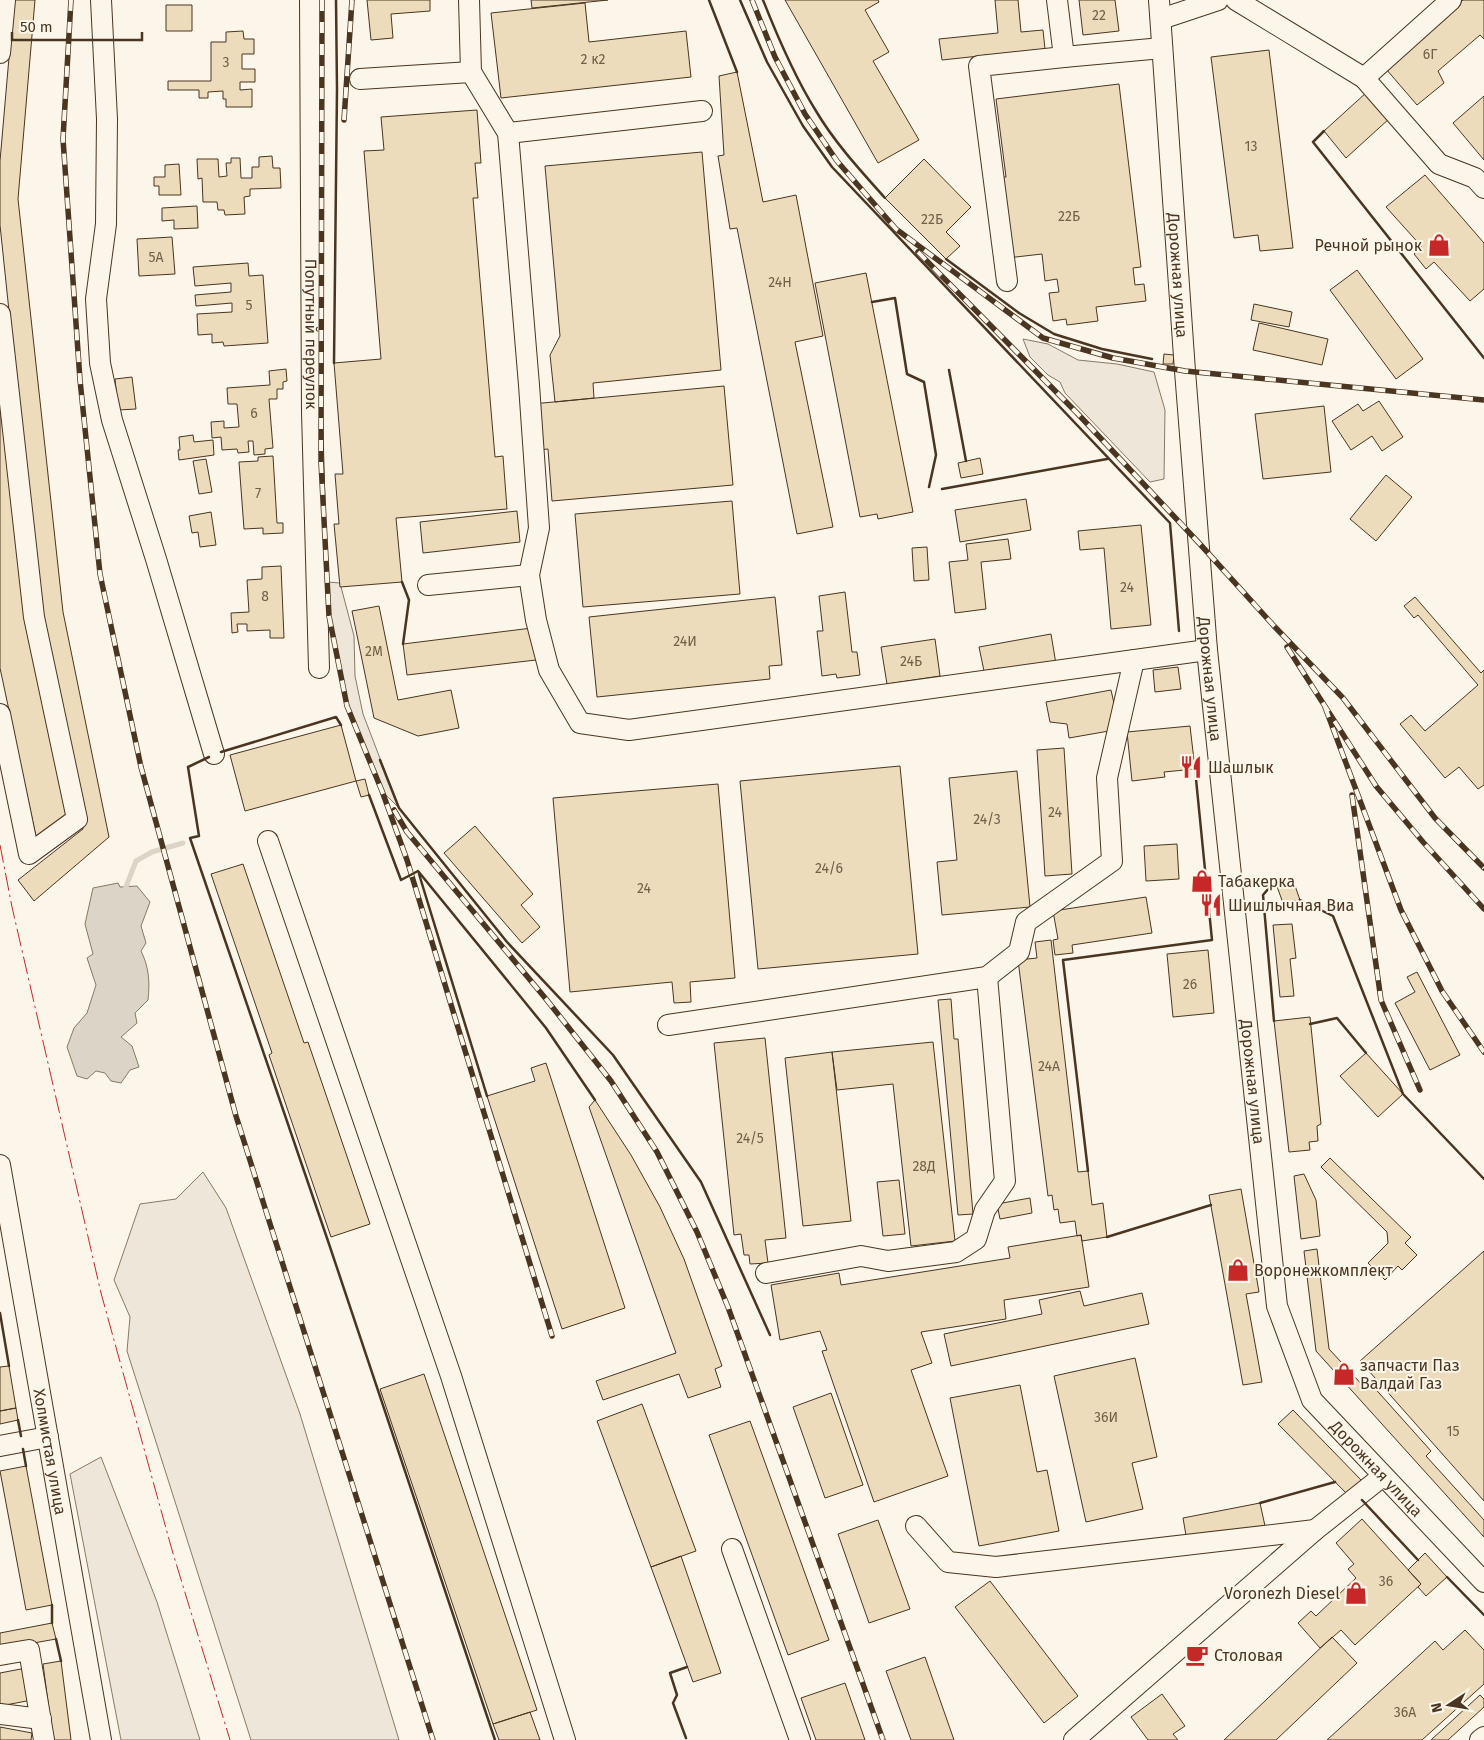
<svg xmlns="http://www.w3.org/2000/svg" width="1484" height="1740" viewBox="0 0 1484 1740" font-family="'Fira Sans',sans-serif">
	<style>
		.green { fill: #ede6d9; stroke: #887966 }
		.water { fill: #dcd4c6; stroke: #887966 }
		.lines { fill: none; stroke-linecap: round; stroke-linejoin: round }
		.stream { stroke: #dcd4c6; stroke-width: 5 }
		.building { fill: #ecdcbc; stroke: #4a3520 }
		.minor-casing { stroke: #4a3520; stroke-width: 22 }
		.minor { stroke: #fbf6e9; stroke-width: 20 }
		.rail-casing { stroke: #4a3520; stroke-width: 5.5 }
		.rail { stroke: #fbf6e9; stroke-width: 4; stroke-dasharray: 11; stroke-linecap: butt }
		.wall { stroke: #4a3520; stroke-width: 2.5 }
		.power { stroke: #c62828; stroke-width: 1; stroke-dasharray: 18 4 2.5 4; stroke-linecap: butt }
		.labels { text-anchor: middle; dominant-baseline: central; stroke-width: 4; stroke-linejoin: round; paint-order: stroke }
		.number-label { font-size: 14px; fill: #725f47 }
		.poi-label { font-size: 16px; fill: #4a3520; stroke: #fbf6e9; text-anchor: start }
		.street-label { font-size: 16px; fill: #4a3520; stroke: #fbf6e9 }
	</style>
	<rect width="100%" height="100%" fill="#fbf6e9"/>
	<path class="green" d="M1023,339L1048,344L1078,360L1117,364L1154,372L1165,410L1164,479L1150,482L1065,393L1060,382L1048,375L1030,357Z
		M327,582L340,583L354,636L355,676L363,714L399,808L382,791L347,706L329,616Z
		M203,1172L226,1208L300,1414L399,1740H251L127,1351L130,1317L114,1280L140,1204L176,1199Z
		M101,1457L157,1602L200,1740H121L70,1474Z"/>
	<path class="water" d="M118,883L120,887L137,886L150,902L141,926L146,943L141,951C149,967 150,982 148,1000L135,1013L137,1023L121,1037L132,1046L139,1067L130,1070L121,1083L111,1081L105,1073L96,1071L87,1079L77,1076L67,1047L74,1028L87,1013L96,985L87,958L93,954L85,924L93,888Z"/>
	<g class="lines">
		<path class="stream" d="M124,892L136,861L152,852L183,843"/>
	</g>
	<path class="building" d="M14,0H35L18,199L63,612L109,837L34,901L18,880L83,829L41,617L0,225V161Z
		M367,0H430V11L391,14L393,38L371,40Z
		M531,0H608L532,8Z
		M785,0H878L879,2L865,10L889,52L873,61L919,140L878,163Z
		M995,0H1018L1021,32L1043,30L1045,49L942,60L939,39L998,33Z
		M1079,0H1115L1119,31L1083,35Z
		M1463,0H1484V39L1480,35L1438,71L1444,83L1417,105L1386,69Z
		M585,3L589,42L686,31L691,77L501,98L491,13Z
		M166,5H192V31H166Z
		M243,31L244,39H254V54H242V69H255V82H240V90L252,89V107H226V99H223V91L208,92V98H199V90H168V81H211V42H226V32Z
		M1269,50L1293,248L1260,251L1258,235L1234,238L1211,57Z
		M737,72L763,202L796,195L823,336L795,342L833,527L797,534L737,228L730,229L718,156L724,155L719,76Z
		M1119,84L1141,267L1133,268L1135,285L1144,284L1146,301L1096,307L1098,321L1067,325L1066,319L1053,321L1049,293L1059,292L1057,279L1045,281L1042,254L1007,258L997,178L1006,177L996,99Z
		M1367,92L1390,118L1346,158L1324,131Z
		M1484,96V160L1453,123Z
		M477,110L481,163H475L478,198H473L495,457L503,456L507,509L396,518L402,582L340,587L334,524H339L335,474H343L334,363L381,359L364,151L384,150L381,117Z
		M702,152L721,370L593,383L594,398L555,402L550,355L560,336L545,166Z
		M272,156L273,168H280L281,188L250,189V196L244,197L245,214L225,215L224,210H218L217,202H203L202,178L198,179L197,159H218L219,177L227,176L226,163H231V158H240L241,178H252V167H259V157Z
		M924,159L971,207L946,232L960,246L946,259L885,198Z
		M179,164L181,195H159V186H154V177H165V165Z
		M1425,175L1484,243V289L1470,301L1434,262L1426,269L1414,254L1422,247L1386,207Z
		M197,206L198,228L174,229V220L162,221V208Z
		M172,237L175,274L139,276L137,239Z
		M248,263L249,276L263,275L268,343L224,346L223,342L212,343V334L198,335L197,314L232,312V303L196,306L195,295L231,292V283L195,286L193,267Z
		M1357,270L1423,359L1396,379L1330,290Z
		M866,273L913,512L878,519L877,514L860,517L815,283Z
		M1254,304L1292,312L1289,327L1251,320Z
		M1259,323L1328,339L1322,365L1253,350Z
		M1164,354L1174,355L1173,364H1163Z
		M286,369L287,381L283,382V389H277V399H269L273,448L265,449V454L254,455L253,441H248L249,452L238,453L237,449L222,450L221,437L212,438L211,422L224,421V428L239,427L237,404H228L227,388L270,385L269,371Z
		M132,377L136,409L118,410L115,379Z
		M724,386L733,485L552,501L548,449L537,450L532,404Z
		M0,401L69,818L36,837L0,668Z
		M1379,401L1403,437L1382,451L1372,436L1351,450L1332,421L1358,404L1363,411Z
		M1324,406L1331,472L1263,479L1255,414Z
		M193,435L194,442L213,440L214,455L179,460L178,450H180L179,437Z
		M273,456L277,523H283V533L263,534V528L244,529L239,462L258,461V457Z
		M980,458L983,474L961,478L958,463Z
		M206,459L212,492L199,494L193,461Z
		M1386,475L1412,497L1376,541L1350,519Z
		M1026,499L1031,530L960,542L955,510Z
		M732,501L740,594L583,607L575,514Z
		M517,511L520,542L423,553L420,522Z
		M211,512L216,545L200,547L198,532L192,533L189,516Z
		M1141,525L1151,625L1111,629L1104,548L1080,550L1078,531Z
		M1008,539L1011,559L981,562L986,609L955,613L949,562L968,560L966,544Z
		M927,547L929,580L914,581L912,548Z
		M281,566L284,638H270V630L247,631V624H237L238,632L232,633L231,613L249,612L247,580L262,579V567Z
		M845,592L852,652H857L860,675L837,678L836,674L822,676L817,631H823L819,596Z
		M775,597L782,665L769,666L770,679L597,697L589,617Z
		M1415,597L1481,673L1484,670V785L1478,789L1459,767L1445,778L1400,724L1411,715L1425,731L1478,685L1418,615L1414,618L1404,606Z
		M379,606L398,700L451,690L459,728L418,736L374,718L352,611Z
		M532,628L536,660L407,675L403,644Z
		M1051,634L1056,664L1000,674L999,668L984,671L979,647Z
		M935,639L940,676L887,684L881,647Z
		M1178,667L1181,689L1155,692L1153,670Z
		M1111,690L1117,717L1109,731L1069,738L1067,724L1050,722L1046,702Z
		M341,725L356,781L245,811L230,755Z
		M1190,726L1195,769L1164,772L1165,777L1132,781L1127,732Z
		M1064,748L1072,874L1045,876L1037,750Z
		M900,766L918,954L758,969L740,781Z
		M1017,771L1030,907L942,915L937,862L957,860L949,778Z
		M365,779L369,795L361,797L356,781Z
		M718,784L735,978L690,982L691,1002L674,1003L672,982L570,992L553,798Z
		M475,826L533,894L521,905L540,927L522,943L444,853Z
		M1177,844L1179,879L1146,881L1144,846Z
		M243,864L304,1043L308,1042L370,1224L331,1237L269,1055L272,1053L211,874Z
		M1293,880L1300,900L1283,903L1275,881Z
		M1146,897L1152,933L1072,945L1073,953L1055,955L1053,940L1058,939L1053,911Z
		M1292,924L1296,958L1290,959L1294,996L1280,997L1273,925Z
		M1051,940L1078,1172L1088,1171L1092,1205L1103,1203L1107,1237L1082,1241L1081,1235L1077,1236L1075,1221L1060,1223L1058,1209L1054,1210L1052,1195L1048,1196L1018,960L1037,958L1035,942Z
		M1208,950L1214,1013L1173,1017L1167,954Z
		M1417,972L1460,1055L1430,1070L1395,1003L1415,992L1407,977Z
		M951,999L954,1039H958L973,1214L958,1215L938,1000Z
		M1310,1017L1321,1124L1317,1126L1318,1141L1309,1142L1310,1150L1289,1152L1274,1021Z
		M765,1038L786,1238L765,1240L768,1263L750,1264L749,1255H744L741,1234L734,1235L714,1043Z
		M933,1042L955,1241L911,1246L893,1084L837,1090L832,1052Z
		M832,1052L851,1221L803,1226L785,1058Z
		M1366,1053L1403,1094L1378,1117L1340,1076Z
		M546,1063L625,1308L562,1329L487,1096L535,1081L531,1068Z
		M595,1100L631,1155L660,1207L684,1259L722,1366L715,1369L721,1387L688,1398L679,1374L603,1400L596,1381L676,1353L589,1107Z
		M1330,1158L1411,1237L1405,1243L1417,1255L1402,1270L1398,1266L1385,1280L1368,1263L1388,1243L1387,1232L1321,1167Z
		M1304,1174L1316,1200L1320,1236L1301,1239L1294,1176Z
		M899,1180L905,1234L883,1236L877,1182Z
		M1241,1189L1259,1292L1246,1294L1262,1382L1243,1385L1209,1195Z
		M1030,1198L1032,1213L1000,1219L997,1204Z
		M1081,1235L1089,1287L1004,1300L1006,1319L921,1332L932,1363L911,1370L948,1476L874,1502L822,1351L827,1350L820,1331L780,1340L771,1285L839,1273L841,1285L1010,1258L1008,1247Z
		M1317,1249L1329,1349L1366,1389L1371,1384L1431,1451L1426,1456L1484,1520V1537L1316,1351L1304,1251Z
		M1484,1251V1501L1360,1361Z
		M1080,1291L1084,1306L1142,1293L1149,1324L951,1366L944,1334L1042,1314L1039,1300Z
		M1135,1358L1157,1457L1132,1463L1143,1509L1086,1522L1054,1376Z
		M9,1366L16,1408L0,1411V1367Z
		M424,1374L537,1710L493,1724L380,1389Z
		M1020,1385L1037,1472L1047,1470L1059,1531L979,1546L950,1398Z
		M831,1393L863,1485L825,1498L793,1407Z
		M642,1404L696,1551L651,1567L597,1421Z
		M16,1408L18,1420L0,1424V1411Z
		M1293,1410L1363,1482L1349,1496L1278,1424Z
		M750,1421L829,1640L788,1655L709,1435Z
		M26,1466L52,1605L26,1610L0,1471Z
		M1260,1503L1265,1526L1187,1541L1183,1518Z
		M1362,1519L1421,1584L1355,1645L1341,1630L1320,1648L1298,1623L1311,1611L1316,1616L1356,1578L1348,1569L1354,1564L1336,1543Z
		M878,1520L910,1609L869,1623L838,1534Z
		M1425,1553L1447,1577L1426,1596L1418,1587L1421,1584L1408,1570Z
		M681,1556L721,1673L693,1682L651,1567Z
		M990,1581L1078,1696L1044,1723L955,1607Z
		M52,1623L56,1639L0,1649V1633Z
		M1465,1630L1484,1650V1684L1422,1740H1327L1435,1641L1443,1650Z
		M1332,1637L1357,1663L1276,1740H1224Z
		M925,1657L954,1740H911L886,1671Z
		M61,1661L71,1740H53L43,1664Z
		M26,1668L32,1700L0,1706V1673Z
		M845,1683L865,1740H816L801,1698Z
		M1162,1694L1185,1726L1173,1734L1178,1740H1148L1131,1717Z
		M1480,1695L1484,1699V1707L1448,1740H1431Z
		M530,1712L540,1740H499L493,1724Z
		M0,1727L32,1733L31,1740H0Z"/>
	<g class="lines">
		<defs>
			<g id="minor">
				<path d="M101,0L107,119L106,224L96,299L100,363L112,420L156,559L214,754"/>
				<path id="s1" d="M310,0L312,412L319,668"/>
				<path d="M469,0L471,72L508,133L529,385L539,528L529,575L536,620L549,670L580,723L629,730L1207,650"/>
				<path d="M1057,0L1064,57L1162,48"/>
				<path id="s2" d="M1159,0L1185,371L1207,650L1277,1306L1312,1400L1484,1582"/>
				<path d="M1236,0L1364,78L1439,164L1475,178L1484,188"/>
				<path d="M1161,19L1218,0"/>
				<path d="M0,53L5,0"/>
				<path d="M1364,78L1451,0"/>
				<path d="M360,79L471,72"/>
				<path d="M508,133L702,111"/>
				<path d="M1007,281L979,66L1064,57"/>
				<path d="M0,314L34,617L77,819L29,854L0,714"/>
				<path d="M428,585L529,575"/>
				<path d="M268,841L451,1376L565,1740"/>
				<path d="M668,1025L987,977L1019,952L1026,922L1112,861L1107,778L1134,660"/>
				<path id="s3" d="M0,1165L101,1740"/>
				<path d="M766,1273L861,1256L888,1261L956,1252L976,1239L985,1210L1005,1181L987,977"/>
				<path d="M0,1446L48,1437"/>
				<path d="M916,1526L948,1562L996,1567L1315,1530"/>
				<path d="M732,1549L800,1740"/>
				<path d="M0,1655L29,1650L44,1740"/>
				<path d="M0,1714L41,1719"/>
				<path d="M1074,1740L1315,1530L1383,1476"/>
				<path d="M1480,1740L1484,1737"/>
			</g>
		</defs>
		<use href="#minor" class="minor-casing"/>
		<use href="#minor" class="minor"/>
		<defs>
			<path id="rail" d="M71,0L63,139L80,380L100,574L141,767L236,1116L433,1740
				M322,0L321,462L329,616L347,706L382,791L407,860L552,1336
				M752,0L775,57L805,114L837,161L896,229L1043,338L1113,358L1185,371L1484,400
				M344,120L352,0
				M918,252L1077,413L1199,543L1274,626L1343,698L1435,818L1484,868
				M1287,647L1376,786L1423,842L1484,909
				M1325,707L1401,910L1442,991L1484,1052
				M1352,795L1381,1000L1420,1090
				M394,810L407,832L546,999L611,1081L657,1152L697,1232L728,1307L883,1740"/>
		</defs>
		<use href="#rail" class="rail-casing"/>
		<use href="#rail" class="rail"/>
		<path class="wall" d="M709,0L737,72
			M740,0L767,62L803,126L832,167L1170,523L1179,631
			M763,0C778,38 794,76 816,111C835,143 860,170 885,198
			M1324,131L1313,142L1484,358
			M946,259L1019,313L1054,334L1102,349L1152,359
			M872,302L895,298L907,374L924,382L936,455L929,487
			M334,363L337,89L336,0
			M949,370L966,461
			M942,489L1107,459
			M402,582L409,600L403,644
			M221,752L336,717L341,725
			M209,757L188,767L199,836L190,838L328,1241L495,1740
			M380,760L399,808L507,942L613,1055L701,1182L770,1335
			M369,795L401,880L418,871L546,1028L595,1100
			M419,874L487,1096
			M1300,900L1333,916L1403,1094L1484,1179
			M1274,1021L1263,895L1275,881
			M1310,1024L1337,1018L1366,1053
			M1088,1171L1063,960L1212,940L1195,769
			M1107,1237L1211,1205
			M0,1313L9,1366
			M18,1420L21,1436
			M23,1449L26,1466
			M1362,1500L1418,1560
			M1260,1503L1335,1482
			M1447,1577L1484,1615
			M52,1623V1605
			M56,1639L61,1661
			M686,1738L673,1703L677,1695L670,1673L687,1667"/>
		<path class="power" d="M0,845L12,907L101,1293L172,1550L230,1740"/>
	</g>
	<defs>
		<symbol id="shop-bare" viewBox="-9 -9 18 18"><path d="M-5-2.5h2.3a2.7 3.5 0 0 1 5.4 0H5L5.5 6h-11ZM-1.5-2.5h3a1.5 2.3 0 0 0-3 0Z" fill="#c62828" stroke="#fbf6e9" stroke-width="2.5" paint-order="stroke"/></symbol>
		<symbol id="restaurant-bare" viewBox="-9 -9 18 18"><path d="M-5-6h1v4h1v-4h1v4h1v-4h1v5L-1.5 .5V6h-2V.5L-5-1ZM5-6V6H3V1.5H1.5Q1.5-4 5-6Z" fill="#c62828" stroke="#fbf6e9" stroke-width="2.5" paint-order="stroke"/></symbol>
		<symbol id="cafe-bare" viewBox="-9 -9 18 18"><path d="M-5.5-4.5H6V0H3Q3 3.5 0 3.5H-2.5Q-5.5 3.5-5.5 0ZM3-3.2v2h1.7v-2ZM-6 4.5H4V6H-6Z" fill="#c62828" stroke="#fbf6e9" stroke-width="2.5" paint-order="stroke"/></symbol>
	</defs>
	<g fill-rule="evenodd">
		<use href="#shop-bare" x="1423" y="229" width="32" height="32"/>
		<use href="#restaurant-bare" x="1175" y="751" width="32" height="32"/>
		<use href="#shop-bare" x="1186" y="865" width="32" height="32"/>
		<use href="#restaurant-bare" x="1195" y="889" width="32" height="32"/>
		<use href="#shop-bare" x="1222" y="1254" width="32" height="32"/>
		<use href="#shop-bare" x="1328" y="1358" width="32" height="32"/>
		<use href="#shop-bare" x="1340" y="1577" width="32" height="32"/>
		<use href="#cafe-bare" x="1181" y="1639" width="32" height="32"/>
	</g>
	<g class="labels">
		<g class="number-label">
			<text x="1099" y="15">22</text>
			<text x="1430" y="54">6Г</text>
			<text x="593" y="59">2 к2</text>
			<text x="226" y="62">3</text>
			<text x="1251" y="146">13</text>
			<text x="1069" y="216">22Б</text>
			<text x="932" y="219">22Б</text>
			<text x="156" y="257">5А</text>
			<text x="780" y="282">24Н</text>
			<text x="249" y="305">5</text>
			<text x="254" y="413">6</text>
			<text x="258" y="493">7</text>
			<text x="1127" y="587">24</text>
			<text x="265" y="596">8</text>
			<text x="685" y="641">24И</text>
			<text x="374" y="651">2М</text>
			<text x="911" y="661">24Б</text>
			<text x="1055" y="812">24</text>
			<text x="987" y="819">24/3</text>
			<text x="829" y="868">24/6</text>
			<text x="644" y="888">24</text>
			<text x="1190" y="984">26</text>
			<text x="1049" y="1066">24А</text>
			<text x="750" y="1138">24/5</text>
			<text x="924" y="1166">28Д</text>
			<text x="1106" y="1417">36И</text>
			<text x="1453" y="1431">15</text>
			<text x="1386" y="1581">36</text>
			<text x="1405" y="1712">36А</text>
		</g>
		<g class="poi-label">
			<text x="1422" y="245" text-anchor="end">Речной рынок</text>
			<text x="1208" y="767">Шашлык</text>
			<text x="1218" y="881">Табакерка</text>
			<text x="1228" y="905">Шишлычная Виа</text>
			<text x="1254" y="1270">Воронежкомплект</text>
			<text x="1360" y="1365">запчасти Паз<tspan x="1360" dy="18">Валдай Газ</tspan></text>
			<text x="1340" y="1593" text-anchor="end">Voronezh Diesel</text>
			<text x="1214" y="1655">Столовая</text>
		</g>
		<g class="street-label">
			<text stroke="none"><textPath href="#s2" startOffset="276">Дорожная улица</textPath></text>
			<text stroke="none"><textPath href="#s1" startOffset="334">Попутный переулок</textPath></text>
			<text stroke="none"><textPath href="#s2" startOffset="681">Дорожная улица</textPath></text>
			<text stroke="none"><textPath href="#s2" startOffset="1086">Дорожная улица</textPath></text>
			<text stroke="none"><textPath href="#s3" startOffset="291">Холмистая улица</textPath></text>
			<text stroke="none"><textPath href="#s2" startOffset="1506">Дорожная улица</textPath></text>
		</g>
	</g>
	<g transform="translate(1449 1705) rotate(258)" stroke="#fbf6e9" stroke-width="4" paint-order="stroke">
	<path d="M0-4L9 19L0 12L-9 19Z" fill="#4a3520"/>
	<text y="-8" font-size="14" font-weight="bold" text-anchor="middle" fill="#4a3520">N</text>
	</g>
	<path d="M12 32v8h130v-8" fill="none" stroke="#4a3520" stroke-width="2.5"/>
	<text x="20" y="32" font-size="15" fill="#4a3520" stroke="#fbf6e9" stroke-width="4" paint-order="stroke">50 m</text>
</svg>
